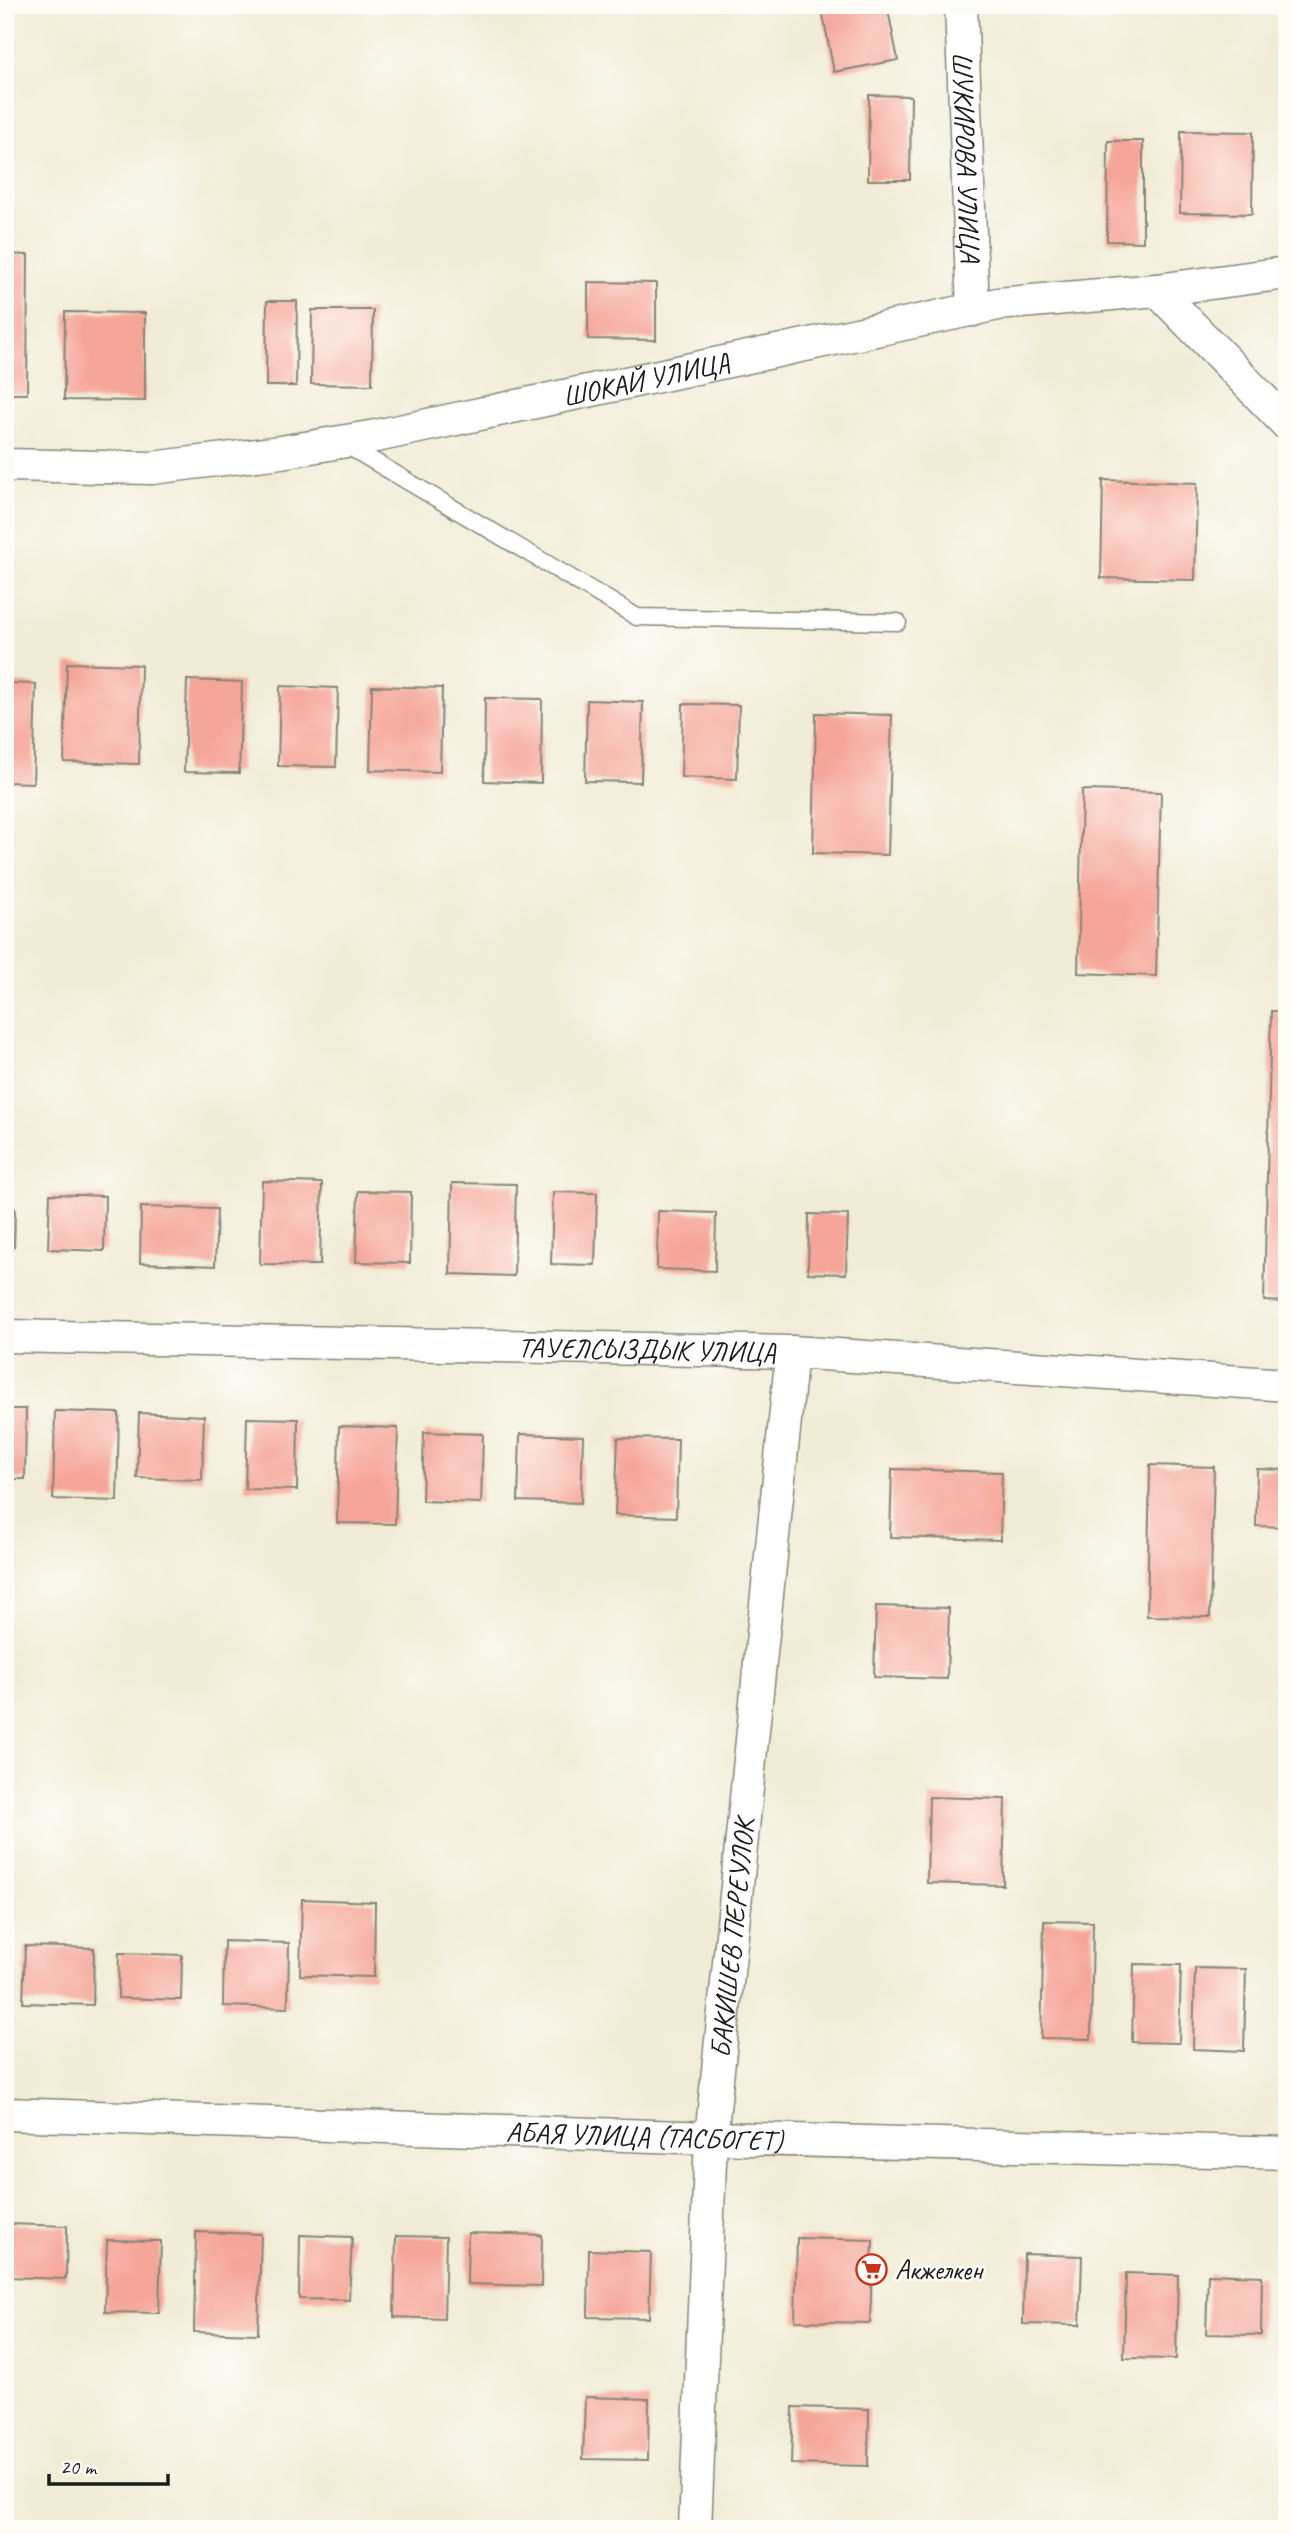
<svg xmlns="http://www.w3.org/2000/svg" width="1292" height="2534" viewBox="0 0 1292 2534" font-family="Caveat,sans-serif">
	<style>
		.building { fill: #f6a699 }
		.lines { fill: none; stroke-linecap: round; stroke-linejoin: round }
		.service-casing { stroke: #868478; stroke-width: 19 }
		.minor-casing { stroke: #868478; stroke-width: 35 }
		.service { stroke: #fff; stroke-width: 16 }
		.minor { stroke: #fff; stroke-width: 32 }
		.labels { text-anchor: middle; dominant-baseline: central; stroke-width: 5; stroke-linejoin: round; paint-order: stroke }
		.street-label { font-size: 28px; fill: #1c1c1c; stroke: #fdfcf7 }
		.poi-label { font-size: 28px; fill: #1c1c1c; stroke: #fdfcf7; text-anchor: start }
	</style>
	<rect width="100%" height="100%" fill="#fdfcf7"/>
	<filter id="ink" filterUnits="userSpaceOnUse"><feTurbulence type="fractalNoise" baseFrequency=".0143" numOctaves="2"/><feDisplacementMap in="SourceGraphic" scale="14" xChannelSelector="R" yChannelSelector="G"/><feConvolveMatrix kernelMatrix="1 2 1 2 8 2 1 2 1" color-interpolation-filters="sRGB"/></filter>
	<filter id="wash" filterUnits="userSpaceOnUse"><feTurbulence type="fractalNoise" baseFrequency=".00686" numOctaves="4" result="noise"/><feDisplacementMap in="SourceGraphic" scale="28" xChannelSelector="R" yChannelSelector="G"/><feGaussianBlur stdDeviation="1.57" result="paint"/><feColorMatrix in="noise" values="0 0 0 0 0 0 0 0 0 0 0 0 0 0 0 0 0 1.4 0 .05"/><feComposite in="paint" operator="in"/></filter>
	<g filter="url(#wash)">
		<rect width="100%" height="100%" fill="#f0ecd5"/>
		<g id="blocks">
			<path class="building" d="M821,5H887L898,60L834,72Z
				M869,95L911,96L910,180H868Z
				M1181,131L1253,132L1252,214L1180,213Z
				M1108,141H1143V242L1107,241Z
				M5,254L28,255L27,394H5Z
				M588,282L656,283V340L588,339Z
				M267,301H297L296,386H266Z
				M312,310H373L372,385L311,384Z
				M65,312L145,313V401L64,400Z
				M1103,480L1197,483L1195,580L1101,578Z
				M67,663L141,665L139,764L64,762Z
				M187,680L242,682L239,773L184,772Z
				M5,683L36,684L33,783L5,782Z
				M280,686L338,688L336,767L278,766Z
				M372,686L442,688L440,772L370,770Z
				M485,698L542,699L541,783L484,781Z
				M587,700L643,702L641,782L585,781Z
				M683,704L739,705L737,779L681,777Z
				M816,713L892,715L888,855L813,853Z
				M1082,790L1161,792L1156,976L1078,973Z
				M1271,1011H1287V1302L1264,1301Z
				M262,1181L322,1183L320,1265L260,1264Z
				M452,1183L516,1184L514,1276L450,1274Z
				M358,1191L411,1192L410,1263L356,1262Z
				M553,1192L597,1193L595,1265L551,1264Z
				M50,1194L105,1196L104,1251L48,1249Z
				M141,1207L217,1209L215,1266L140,1263Z
				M5,1208L15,1209L14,1247H5Z
				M658,1211L716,1213L715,1271L657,1269Z
				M809,1214L848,1215L846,1274L808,1273Z
				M5,1409H26L25,1479H5Z
				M55,1411L119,1413L117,1501L53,1499Z
				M139,1413L204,1416L202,1480L137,1478Z
				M247,1418L298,1419L297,1490L245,1489Z
				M339,1426L398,1428L395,1524L337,1523Z
				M424,1432L483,1434L481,1503L422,1501Z
				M520,1434L583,1436L581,1503L518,1501Z
				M618,1438L678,1439L676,1517L615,1515Z
				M1150,1465L1214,1467L1210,1617L1147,1616Z
				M892,1469L1002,1472L1000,1540L890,1537Z
				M1257,1469L1287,1470V1527L1256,1526Z
				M876,1606L949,1608L947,1679L874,1677Z
				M929,1797L1005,1799L1003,1885L927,1883Z
				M302,1899L375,1902L374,1977L300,1975Z
				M1044,1921L1093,1922L1091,2039L1041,2038Z
				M224,1941L289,1943L288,2008L223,2006Z
				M25,1946L94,1948L93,2005L23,2003Z
				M119,1953L182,1955L181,2000L118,1998Z
				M1134,1964L1181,1965L1179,2043L1132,2042Z
				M1195,1968L1246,1969L1244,2051L1193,2049Z
				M8,2224L67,2226L66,2279L7,2277Z
				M196,2232L261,2234L258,2334L194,2332Z
				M468,2233L542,2235L541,2286L467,2284Z
				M300,2235L352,2237L349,2300L299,2299Z
				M396,2236L446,2237L444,2319L394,2317Z
				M797,2238L873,2240L870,2323L795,2321Z
				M107,2240L161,2241L159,2313L105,2312Z
				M589,2250L651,2252L649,2318L588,2317Z
				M1024,2254L1082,2256L1080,2325L1023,2324Z
				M1126,2273L1178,2275L1176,2359L1124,2358Z
				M1208,2274L1262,2276L1261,2335L1206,2334Z
				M1284,2347L1287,2348V2406L1281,2405Z
				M585,2397L649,2399L648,2460L583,2459Z
				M793,2407L869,2409L868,2466L791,2464Z"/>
		</g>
	</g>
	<g filter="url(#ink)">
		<use href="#blocks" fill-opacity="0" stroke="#868478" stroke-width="2"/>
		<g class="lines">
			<defs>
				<path id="service" d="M343,443L637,617L898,622"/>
				<g id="minor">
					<path id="s1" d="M961,5L973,310"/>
					<path d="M1157,290L1287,424"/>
					<path id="s2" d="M5,465L152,468L281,452L376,436L998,304L1157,290L1287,273"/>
					<path id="s3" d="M5,1336L792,1352L1287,1385"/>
					<path id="s4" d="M5,2114L711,2138L1287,2153"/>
					<path id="s5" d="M695,2529L711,2138L792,1352"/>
				</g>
			</defs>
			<use href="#service" class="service-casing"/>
			<use href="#minor" class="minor-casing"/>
			<use href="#service" class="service"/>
			<use href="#minor" class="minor"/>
		</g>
	</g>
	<defs>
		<symbol id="supermarket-ring" viewBox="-11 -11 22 22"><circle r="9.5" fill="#fdfcf7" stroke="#c8321e" stroke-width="1.5"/><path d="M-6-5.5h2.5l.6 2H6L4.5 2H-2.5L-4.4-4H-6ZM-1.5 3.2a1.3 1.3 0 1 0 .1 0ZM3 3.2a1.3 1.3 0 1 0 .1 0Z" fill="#c8321e"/></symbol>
	</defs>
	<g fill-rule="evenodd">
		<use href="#supermarket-ring" x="854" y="2252" width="35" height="35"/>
	</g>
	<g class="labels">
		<g class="street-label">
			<text stroke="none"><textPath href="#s1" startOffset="152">ШУКИРОВА УЛИЦА</textPath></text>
			<text stroke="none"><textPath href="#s2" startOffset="649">ШОКАЙ УЛИЦА</textPath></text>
			<text stroke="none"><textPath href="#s3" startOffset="642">ТАУЕЛСЫЗДЫК УЛИЦА</textPath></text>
			<text stroke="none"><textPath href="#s5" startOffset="592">БАКИШЕВ ПЕРЕУЛОК</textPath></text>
			<text stroke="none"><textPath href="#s4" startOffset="640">АБАЯ УЛИЦА (ТАСБОГЕТ)</textPath></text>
		</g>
		<g class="poi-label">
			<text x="895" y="2269">Акжелкен</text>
		</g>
	</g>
	<rect width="1292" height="2534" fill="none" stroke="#fdfcf7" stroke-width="28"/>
	<path d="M49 2474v10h119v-10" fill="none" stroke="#1c1c1c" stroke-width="3.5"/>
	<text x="60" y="2474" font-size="21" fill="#1c1c1c" stroke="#fdfcf7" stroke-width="5" paint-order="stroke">20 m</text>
</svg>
